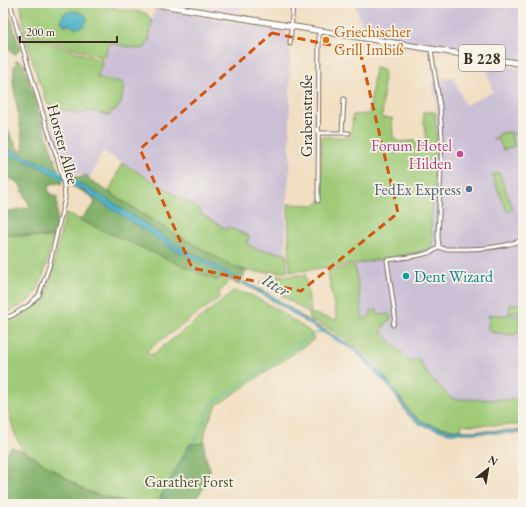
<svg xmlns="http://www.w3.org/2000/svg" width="526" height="507" viewBox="0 0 526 507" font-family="'EB Garamond',serif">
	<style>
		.built { fill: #ebd1eb }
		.industrial { fill: #cbbfd5 }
		.green { fill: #9fcb78; stroke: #6d7a4b }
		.forest { fill: #7faf68; stroke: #5d6c43 }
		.water { fill: #48b1c7; stroke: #426e72 }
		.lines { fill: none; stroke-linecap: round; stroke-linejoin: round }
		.stream { stroke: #48b1c7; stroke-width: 1 }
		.river { stroke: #48b1c7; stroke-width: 6 }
		.street-casing { stroke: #7b6957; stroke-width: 5 }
		.primary-casing { stroke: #7b6957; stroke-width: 7 }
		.street { stroke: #fff; stroke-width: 3 }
		.primary { stroke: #fff; stroke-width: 5 }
		.marked { fill: none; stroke: #d7540e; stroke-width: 3; stroke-dasharray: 8 5; stroke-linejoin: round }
		.food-dot { fill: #e8710a; stroke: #f7f3e8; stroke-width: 1.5 }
		.hotel-dot { fill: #d1479c; stroke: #f7f3e8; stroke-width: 1.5 }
		.service-dot { fill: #5c6f8a; stroke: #f7f3e8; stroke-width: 1.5 }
		.culture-dot { fill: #0f9aa8; stroke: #f7f3e8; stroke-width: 1.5 }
		.labels { text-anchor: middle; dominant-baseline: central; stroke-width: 3.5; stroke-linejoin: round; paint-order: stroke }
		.shield { fill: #f7f3e8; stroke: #73665b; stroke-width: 1 }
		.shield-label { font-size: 15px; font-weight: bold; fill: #3b2a1e }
		.food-label { font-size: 16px; fill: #c56008; stroke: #f7f3e8; text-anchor: start }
		.street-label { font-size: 16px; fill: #3b2a1e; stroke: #f7f3e8 }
		.hotel-label { font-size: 16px; fill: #b23c85; stroke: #f7f3e8; text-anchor: end }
		.service-label { font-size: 16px; fill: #4e5e75; stroke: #f7f3e8; text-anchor: end }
		.culture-label { font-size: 16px; fill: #0d838f; stroke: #f7f3e8; text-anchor: start }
		.park-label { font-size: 16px; fill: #545234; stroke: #f7f3e8 }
		.water-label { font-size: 17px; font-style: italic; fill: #405959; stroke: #f7f3e8 }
	</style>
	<rect width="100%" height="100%" fill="#f7f3e8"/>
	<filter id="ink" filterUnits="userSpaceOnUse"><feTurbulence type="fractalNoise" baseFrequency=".025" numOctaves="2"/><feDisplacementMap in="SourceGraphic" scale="8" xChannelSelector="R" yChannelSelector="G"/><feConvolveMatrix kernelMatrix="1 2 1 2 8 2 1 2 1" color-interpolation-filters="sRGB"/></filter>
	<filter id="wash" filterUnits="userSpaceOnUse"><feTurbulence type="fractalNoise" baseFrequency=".012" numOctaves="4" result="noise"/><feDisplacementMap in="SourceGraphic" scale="16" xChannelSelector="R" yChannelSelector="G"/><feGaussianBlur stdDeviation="0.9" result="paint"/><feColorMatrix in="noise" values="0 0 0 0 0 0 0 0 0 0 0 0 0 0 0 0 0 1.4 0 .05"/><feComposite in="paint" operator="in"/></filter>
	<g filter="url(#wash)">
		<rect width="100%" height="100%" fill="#f1dfc2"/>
		<path class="built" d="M209,3H243L241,13L208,8Z"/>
		<path class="industrial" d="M354,3H523V60L367,36Z
			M155,9L284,31L290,43V169L286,203V254L256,249L247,244L249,236L229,227L227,229L200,213L201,210L103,151L89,179L66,166L50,122L49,107L80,114L89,111L109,115L97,77L109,43L134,48L149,39L152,21Z
			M488,63L523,69V400L452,399L428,375L418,359L410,362L381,332L363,320L355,264L425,251L433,247L431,224L437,153V104L431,82L453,77L465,105L493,92L487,71Z"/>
		<path class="green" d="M21,3H86L146,13L152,21L149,40L144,49L134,48L109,43L104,58L24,32Z
			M25,34L103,61L97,77L124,83L121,104L114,111H111L109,115L89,111L81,114L49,107L35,70Z
			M375,68L384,70L382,118H392L393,137L398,142L426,140L423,112H435L437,153L431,224L433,247L425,251L355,264L290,272L288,204L315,205L321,201V137H351L353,115L369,114Z
			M506,132L514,133V134L511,136L515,146L503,150L499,140L492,139L497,137L499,134Z
			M122,163L201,210L200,213L226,229L228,227L249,236L247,244L256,249L287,254V272H253L234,267L158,224L109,192Z
			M499,173L513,209L507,212L492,175Z
			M65,213L217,280L221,278L228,282L219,293V298L146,351L152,355L221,302L233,291L251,295L278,310L309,331L313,337V340L217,405L208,422L205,432L204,442L198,444H190L157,504H131L86,491L24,451L16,437L3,393V322L14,317L46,298Z
			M3,235L52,238C48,256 44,283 32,297C25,305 13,310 3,315Z
			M355,266L363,320L366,317L371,316L370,311L377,310V315L389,314L392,317L386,324L383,325L384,328L381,331L410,362L418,358L428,375L452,399L523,400V425H470L462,424L461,430C449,428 434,427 422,421C406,412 388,377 374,362C359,345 328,328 308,318L310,314L269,287V275L292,276L305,274L311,313C320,315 328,319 337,320L328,274L329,270Z
			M510,304H521L520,315L512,312V315L520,319L519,332L514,335L490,332L488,328L489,315H509Z"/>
		<path class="forest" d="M3,3L7,4L19,46L20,50L14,55L9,48L10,41L5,26Z
			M16,60L23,63L62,182L61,184L57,182V184L53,183L48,187L49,193L57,197V222L53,237L3,234V212L30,207L19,183L3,175V122L18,149L24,151L13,83L14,66L16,64Z
			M67,172L79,178L86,175L93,182L158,224L234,267L244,270L245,273L239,285L221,276L217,281L79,220L93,206L95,202L91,196L70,185Z
			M204,442L205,455L210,469L206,485L192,504H157L190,444H198Z
			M11,447L24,451L86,491L131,504H3V457Z"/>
		<path class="water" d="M75,11L84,14L87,18C87,25 82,28 75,28L70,25H66L62,23C59,14 67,11 75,11Z
			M3,148L53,167L55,175L35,165L3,153Z
			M70,178L114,203L175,244L241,279L240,282L172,248L70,182Z
			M244,281L274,297L306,319L357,349L375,366L393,388L410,413L422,422L445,429L472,431L523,430V433H449L421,425L408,415L391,389L355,351L309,324L264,295L243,284Z"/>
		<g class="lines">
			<path class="stream" d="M160,504L190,450L212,404L311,335L314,333L324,332"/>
			<path class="river" d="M48,168L76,184"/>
		</g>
	</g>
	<g filter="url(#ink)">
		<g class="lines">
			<defs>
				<path id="street" d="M290,44L293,3
					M431,50L440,107L442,138L438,237L439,247
					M318,133H349
					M342,133L344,99
					M318,201L319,31
					M439,247L444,249C474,249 494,250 523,240
					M3,319L13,315L29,305L39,295L49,267L65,198C64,172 53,146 45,121C33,82 21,43 10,3
					M393,325L395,316L387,260C399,258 432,256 439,247"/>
				<path id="primary" d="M149,3L523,64"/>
			</defs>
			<use href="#street" class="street-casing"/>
			<use href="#primary" class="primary-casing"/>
			<use href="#street" class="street"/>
			<use href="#primary" class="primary"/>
		</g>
	</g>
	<path class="marked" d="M272,33L360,51L398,213L301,291L192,268L140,149Z"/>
	<circle class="food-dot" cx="326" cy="40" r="4"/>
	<circle class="hotel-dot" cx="460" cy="154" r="4"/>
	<circle class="service-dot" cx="469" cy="189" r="4"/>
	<circle class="culture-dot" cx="406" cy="276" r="4"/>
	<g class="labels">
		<rect class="shield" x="459" y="45" width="46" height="26" rx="3"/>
		<g class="shield-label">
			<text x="482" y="58">B 228</text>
		</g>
		<g class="food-label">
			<text x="334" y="31">Griechischer<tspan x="334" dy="18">Grill Imbiß</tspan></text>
		</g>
		<g class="street-label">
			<text transform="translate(306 116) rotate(-90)">Grabenstraße</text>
			<text transform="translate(63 144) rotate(75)">Horster Allee</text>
		</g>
		<g class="hotel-label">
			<text x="452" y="145">Forum Hotel<tspan x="452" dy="18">Hilden</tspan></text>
		</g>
		<g class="service-label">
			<text x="461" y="189">FedEx Express</text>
		</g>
		<g class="culture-label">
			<text x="414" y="276">Dent Wizard</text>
		</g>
		<g class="park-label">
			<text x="189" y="481">Garather Forst</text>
		</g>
		<g class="water-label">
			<text transform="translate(276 285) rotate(31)">Itter</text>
		</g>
	</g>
	<rect width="526" height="507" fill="none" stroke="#f7f3e8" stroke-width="16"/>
	<g transform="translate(488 469) rotate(31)" stroke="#f7f3e8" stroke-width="3" paint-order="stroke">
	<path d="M0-3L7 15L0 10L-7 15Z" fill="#3b2a1e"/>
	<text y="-6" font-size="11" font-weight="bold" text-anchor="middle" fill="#3b2a1e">N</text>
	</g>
	<path d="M20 36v6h97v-6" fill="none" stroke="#3b2a1e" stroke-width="2"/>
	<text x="26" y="36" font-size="12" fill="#3b2a1e" stroke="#f7f3e8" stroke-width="3" paint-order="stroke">200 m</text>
</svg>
